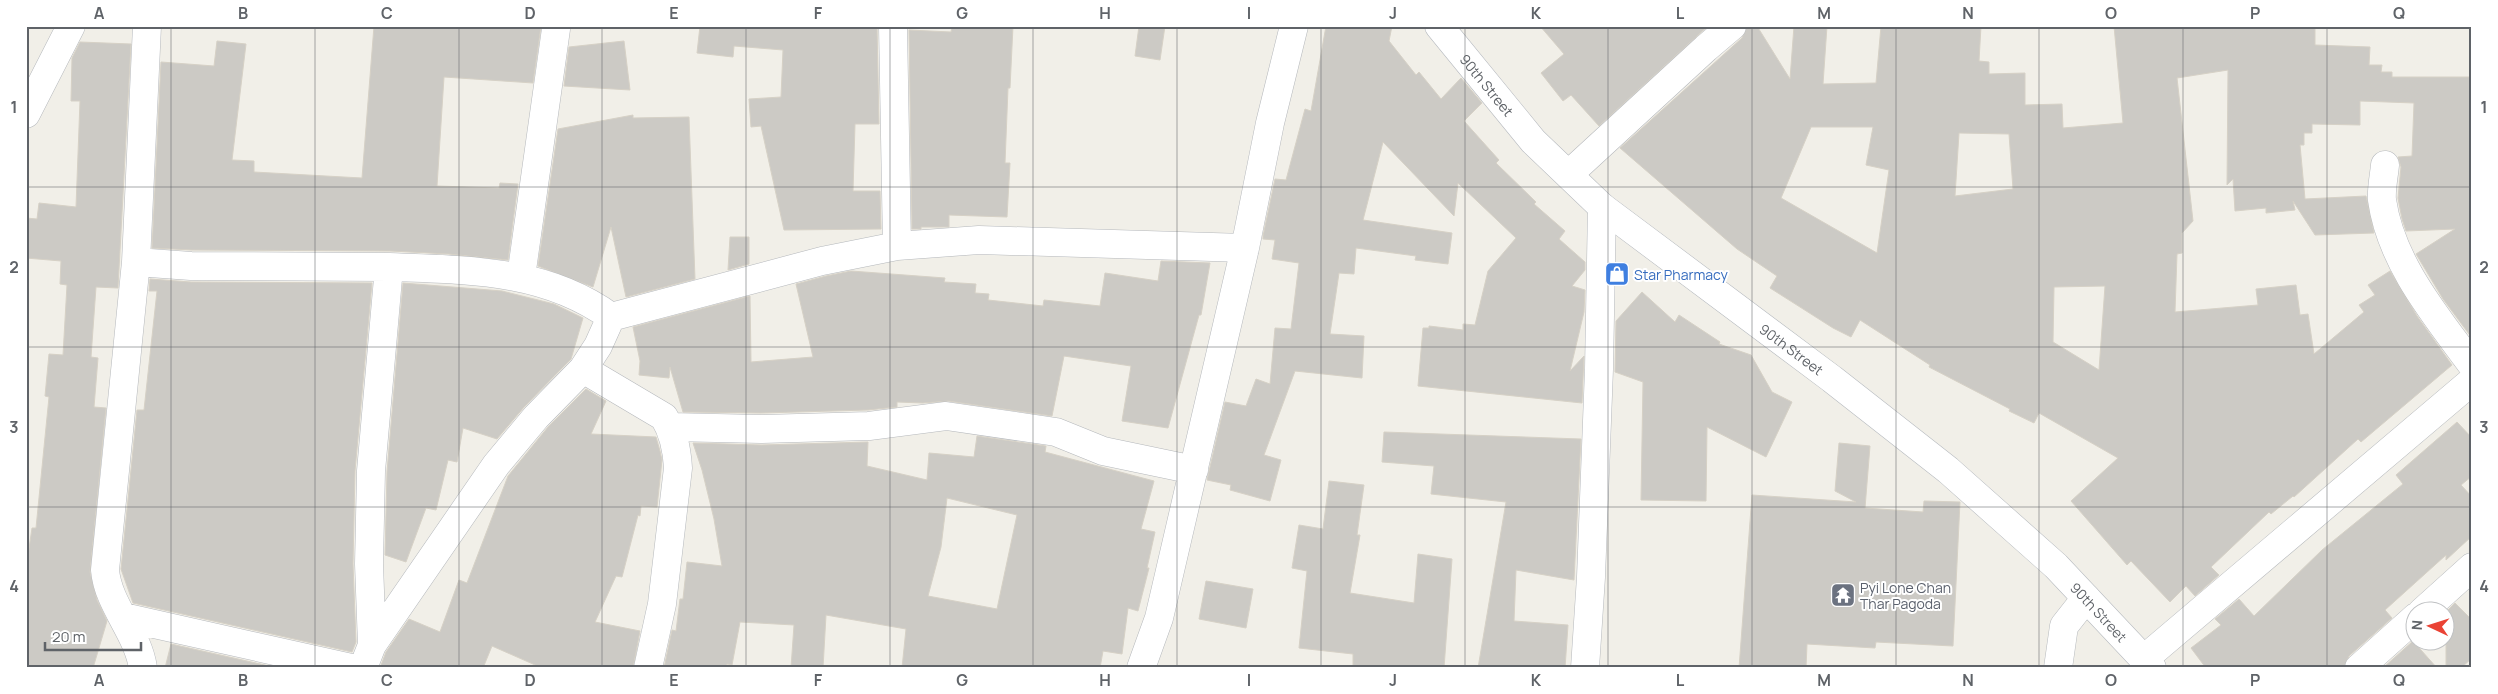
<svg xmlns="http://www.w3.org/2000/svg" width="2498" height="694" viewBox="0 0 2498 694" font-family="Manrope,sans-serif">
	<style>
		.building { fill: #cccac5; stroke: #d6d1c6; fill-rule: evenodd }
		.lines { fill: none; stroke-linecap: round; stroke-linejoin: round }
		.street-casing { stroke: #b5b8bc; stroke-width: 29 }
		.secondary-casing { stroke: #b6babf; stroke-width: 29 }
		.street { stroke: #fff; stroke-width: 28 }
		.secondary { stroke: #fff; stroke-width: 28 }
		.grid { fill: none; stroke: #5f6368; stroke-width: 1; stroke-opacity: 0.55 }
		.labels { text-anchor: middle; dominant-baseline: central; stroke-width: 4; stroke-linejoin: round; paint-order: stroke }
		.street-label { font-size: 14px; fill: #5f6368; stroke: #fff }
		.shop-label { font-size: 14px; fill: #366cbe; stroke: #fff; text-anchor: start }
		.worship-label { font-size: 14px; fill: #5b616d; stroke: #fff; text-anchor: start }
		.neatline { fill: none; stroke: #5f6368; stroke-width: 2 }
		.grid-label { font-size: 16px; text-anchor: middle; font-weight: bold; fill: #5f6368 }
	</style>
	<rect width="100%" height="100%" fill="#f1efe8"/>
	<path class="building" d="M374,26H541L533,83L444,77L437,186L499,188L500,183L518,184L508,260L448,254L390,251L192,250L152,248L161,62L214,66L217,41L246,44L232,160L254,161V172L362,178Z
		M700,26H877L879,124H855L853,191H880L881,229L784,230L761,126L751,127L749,99L781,97L783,50L734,46L733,57L697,53Z
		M952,26H1013L1010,88H1008L1005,163H1010L1007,217L949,215V227H921V229H912L909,30L951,32Z
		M1139,26H1165L1160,60L1135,56Z
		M1326,26H1392L1389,41L1416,75L1419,72L1441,99L1461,78L1482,103L1464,121L1499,160L1496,163L1536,202L1534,204L1565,231L1559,239L1585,262V270L1572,286L1585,290L1584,312L1570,371L1584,356L1582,403L1418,386L1423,328H1429V326L1463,330V324L1475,325L1488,271L1516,238L1458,183L1454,216L1383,142L1363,220L1452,233L1448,264L1415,260L1416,256L1356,248L1354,274L1339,273L1330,334L1364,336L1362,378L1295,371L1264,455L1281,460L1270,501L1230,490L1231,485L1207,480L1225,402L1246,406L1256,379L1270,384L1275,328L1291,329L1299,263L1272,259L1275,240L1263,239V236L1275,179L1286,180L1305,109L1311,111Z
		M1540,26H1708L1599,126L1571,95L1563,101L1541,73L1564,54Z
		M1747,26H1757L1790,79L1794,26H1827L1823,84L1876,83L1881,26H1981L1979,61L1989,62V74L2025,73V105L2062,104L2063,128L2123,123L2114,26H2315V45L2370,47L2369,65H2382L2381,72H2392V77H2472V338L2443,299L2416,254L2455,229L2406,231L2402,219L2398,198L2401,167L2398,157L2412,156L2414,103L2360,101V125L2312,124V133H2304V145H2300L2305,199L2366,196L2374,233L2315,235L2293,201L2295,210L2266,213V208L2235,211L2233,179L2227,185L2228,70L2177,78L2193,221L2182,233V253L2177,254L2175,312L2258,305L2256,289L2296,285L2300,315L2308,314L2314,354L2364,312L2359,305L2375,295L2368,285L2390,271L2417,316L2452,365L2361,442L2358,439L2294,497L2293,496L2271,514L2269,512L2211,567L2219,575L2195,596L2186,586L2170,602L2131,561L2127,565L2071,501L2118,458L2039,413L2034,423L2009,411L2010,409L1929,367L1930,365L1860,320L1851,337L1833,328L1770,288L1777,276L1737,249L1620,148L1742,38ZM1811,127H1873L1866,165L1889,170L1877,253L1781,198ZM1959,133L2009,134L2013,189L1955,196ZM2105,286L2099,370L2053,342L2054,287Z
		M624,41L630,90L564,86L569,47Z
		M80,42L131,44L118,288L96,287L91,357L98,358L94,407L106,408L90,572L97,600L107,621L93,668H26V569L32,528H36L49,397L45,396L49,354L63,355L67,285L60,284L61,261L26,258V218L37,219L39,203L76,207L80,101H71L72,58Z
		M633,115V118L689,117L695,279L626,297L611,227L593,287L538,266L558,129Z
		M730,237H749V264L728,270Z
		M1161,261L1210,263L1201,315H1199L1168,428L1122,421L1131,366L1064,356L1052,416L948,401L923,403L897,402V407L868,410L761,413L683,412L670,367L669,378L639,375L640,361L633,327L750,296L751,362L813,357L796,284L826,276L851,271L945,278L944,282L976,284L975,293L989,294L988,300L1043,306L1044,300L1100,306L1105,273L1158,281Z
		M150,279L191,282L372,283L355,471L353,564L356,642L352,652L133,603L121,569L137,410H144L157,291H149Z
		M403,283L502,291L554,304L583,318L571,359L525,406L497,439L463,428L457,462L448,460L436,510L426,508L406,562L385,555L387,472Z
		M1642,292L1675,322L1679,315L1720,342L1719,344L1751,355L1772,392L1792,402L1766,457L1707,427L1706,501L1641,500L1643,382L1615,372L1616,321Z
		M586,389L606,401L591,434L656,437L660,451L662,460L657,507L641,506L640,516L638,515L622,577L616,576L595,622L640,631L633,668H542L492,646L483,668H380L386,652L409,619L440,632L459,580L467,583L508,476L548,427Z
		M2457,422L2472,438V476L2461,485L2472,497V536L2446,560V555L2385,610L2392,618L2349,656L2344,668H2206L2191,648L2221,625L2215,619L2239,599L2254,616L2322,550L2403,484L2396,475Z
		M1384,432L1581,439L1574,580L1516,570L1514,621L1568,625L1565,668H1478L1506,502L1431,494L1434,466L1382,462Z
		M977,436L1046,446L1045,452L1154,481L1141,529L1155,532L1147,568H1149L1138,611L1128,608L1122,654L1103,651L1100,668H902L906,629L826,615L823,668H791L794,625L740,622L732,665L727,664L726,668H664L672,630L676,631L680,599H683L687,562L722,566L714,519L702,470L693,443L761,445L868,442L867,466L927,480L929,453L974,457ZM947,498L1017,515L997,609L928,596L941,547Z
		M1839,443L1870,446L1865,508L1923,512L1924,501L1960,502L1953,646L1876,642L1875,648L1807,644L1806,668H1739L1752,495L1856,502L1835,491Z
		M1329,481L1364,485L1357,535H1360L1350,593L1414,603L1418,554L1452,559L1444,668H1353V654L1299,648L1307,571L1292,568L1299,525L1323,529Z
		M1206,581L1253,589L1246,628L1199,619Z
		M2455,603L2472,620V658L2461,668H2446V612Z
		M2413,641L2437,668H2383Z
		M171,644L278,668H165Z"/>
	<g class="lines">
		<defs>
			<path id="street" d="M893,26L897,246
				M26,114L71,26
				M2385,165C2384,176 2381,189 2382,200C2391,263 2436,316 2472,365
				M1569,174L1706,48L1732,26
				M136,262L191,266L389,267L371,471L369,564L372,645
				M389,267C467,270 545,269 611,317
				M521,277L556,29
				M583,369L664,417C674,433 677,450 678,468L662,604L648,668
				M670,427L761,429L869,426L946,416L1056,432L1103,451L1194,470
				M2422,612L2472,567
				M123,617L351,668
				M2144,659L2472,381
				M143,668C138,633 108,605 105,570L136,262L147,26
				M363,668L372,645L496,465L536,417L583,369L598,346L611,317L822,261L897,246L979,240L1245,248
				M1141,668L1159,618L1245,248L1270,123L1294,26
				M1585,668L1591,577L1599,369L1602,207
				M2058,668L2064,626L2086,598
				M2359,668L2416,617"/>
			<g id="secondary">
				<path id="s1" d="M1439,26L1533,141L1602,207L1832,379L1948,470L2056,566L2152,668"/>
			</g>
		</defs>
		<use href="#street" class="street-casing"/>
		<use href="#secondary" class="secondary-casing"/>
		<use href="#street" class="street"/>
		<use href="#secondary" class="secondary"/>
	</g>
	<path class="grid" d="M171,26V668M315,26V668M459,26V668M602,26V668M746,26V668M890,26V668M1033,26V668M1177,26V668M1321,26V668M1465,26V668M1608,26V668M1752,26V668M1896,26V668M2039,26V668M2183,26V668M2327,26V668M26,187H2472M26,347H2472M26,507H2472"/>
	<defs>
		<symbol id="shop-square" viewBox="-11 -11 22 22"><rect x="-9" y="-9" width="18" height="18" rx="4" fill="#3f7fe0" stroke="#fff"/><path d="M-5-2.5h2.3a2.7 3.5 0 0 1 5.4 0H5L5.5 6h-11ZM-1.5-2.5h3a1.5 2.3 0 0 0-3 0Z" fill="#fff"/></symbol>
		<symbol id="temple-square" viewBox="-11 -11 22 22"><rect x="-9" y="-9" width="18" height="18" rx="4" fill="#6b7280" stroke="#fff"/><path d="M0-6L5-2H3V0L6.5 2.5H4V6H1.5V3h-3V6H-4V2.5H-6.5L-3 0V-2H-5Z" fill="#fff"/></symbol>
	</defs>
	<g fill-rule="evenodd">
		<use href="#shop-square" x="1603" y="260" width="28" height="28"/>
		<use href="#temple-square" x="1829" y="581" width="28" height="28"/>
	</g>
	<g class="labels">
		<g class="street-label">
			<text stroke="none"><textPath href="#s1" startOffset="76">90th Street</textPath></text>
			<text stroke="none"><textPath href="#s1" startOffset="481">90th Street</textPath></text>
			<text stroke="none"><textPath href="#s1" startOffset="886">90th Street</textPath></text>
		</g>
		<g class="shop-label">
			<text x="1634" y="274">Star Pharmacy</text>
		</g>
		<g class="worship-label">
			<text x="1860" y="587">Pyi Lone Chan<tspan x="1860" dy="16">Thar Pagoda</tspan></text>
		</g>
	</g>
	<rect width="2498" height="694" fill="none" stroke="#ffffff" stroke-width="55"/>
	<g transform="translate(2430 626) rotate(274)"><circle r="24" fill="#ffffff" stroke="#bfc1c3"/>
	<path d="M0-4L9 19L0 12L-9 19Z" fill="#ea4335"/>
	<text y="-8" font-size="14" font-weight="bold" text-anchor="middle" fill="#5f6368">N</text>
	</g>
	<path d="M45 642v8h96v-8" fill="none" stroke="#5f6368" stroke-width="2.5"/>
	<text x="52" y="642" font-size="15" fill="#5f6368" stroke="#ffffff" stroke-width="4" paint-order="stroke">20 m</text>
	<rect x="28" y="28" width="2442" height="638" class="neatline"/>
	<g class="grid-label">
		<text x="99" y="19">A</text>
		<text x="243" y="19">B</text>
		<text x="387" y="19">C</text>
		<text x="530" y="19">D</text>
		<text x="674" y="19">E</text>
		<text x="818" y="19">F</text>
		<text x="962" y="19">G</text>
		<text x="1105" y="19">H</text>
		<text x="1249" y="19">I</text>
		<text x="1393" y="19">J</text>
		<text x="1536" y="19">K</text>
		<text x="1680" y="19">L</text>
		<text x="1824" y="19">M</text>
		<text x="1968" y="19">N</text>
		<text x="2111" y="19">O</text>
		<text x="2255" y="19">P</text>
		<text x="2399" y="19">Q</text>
		<text x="14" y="113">1</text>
		<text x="2484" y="113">1</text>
		<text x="14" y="273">2</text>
		<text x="2484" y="273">2</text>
		<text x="14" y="433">3</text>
		<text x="2484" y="433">3</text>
		<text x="14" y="592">4</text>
		<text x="2484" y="592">4</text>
		<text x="99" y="686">A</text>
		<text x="243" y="686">B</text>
		<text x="387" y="686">C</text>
		<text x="530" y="686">D</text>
		<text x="674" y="686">E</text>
		<text x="818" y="686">F</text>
		<text x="962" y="686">G</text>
		<text x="1105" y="686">H</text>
		<text x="1249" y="686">I</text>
		<text x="1393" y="686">J</text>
		<text x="1536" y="686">K</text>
		<text x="1680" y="686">L</text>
		<text x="1824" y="686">M</text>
		<text x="1968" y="686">N</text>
		<text x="2111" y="686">O</text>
		<text x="2255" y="686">P</text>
		<text x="2399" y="686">Q</text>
	</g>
</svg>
